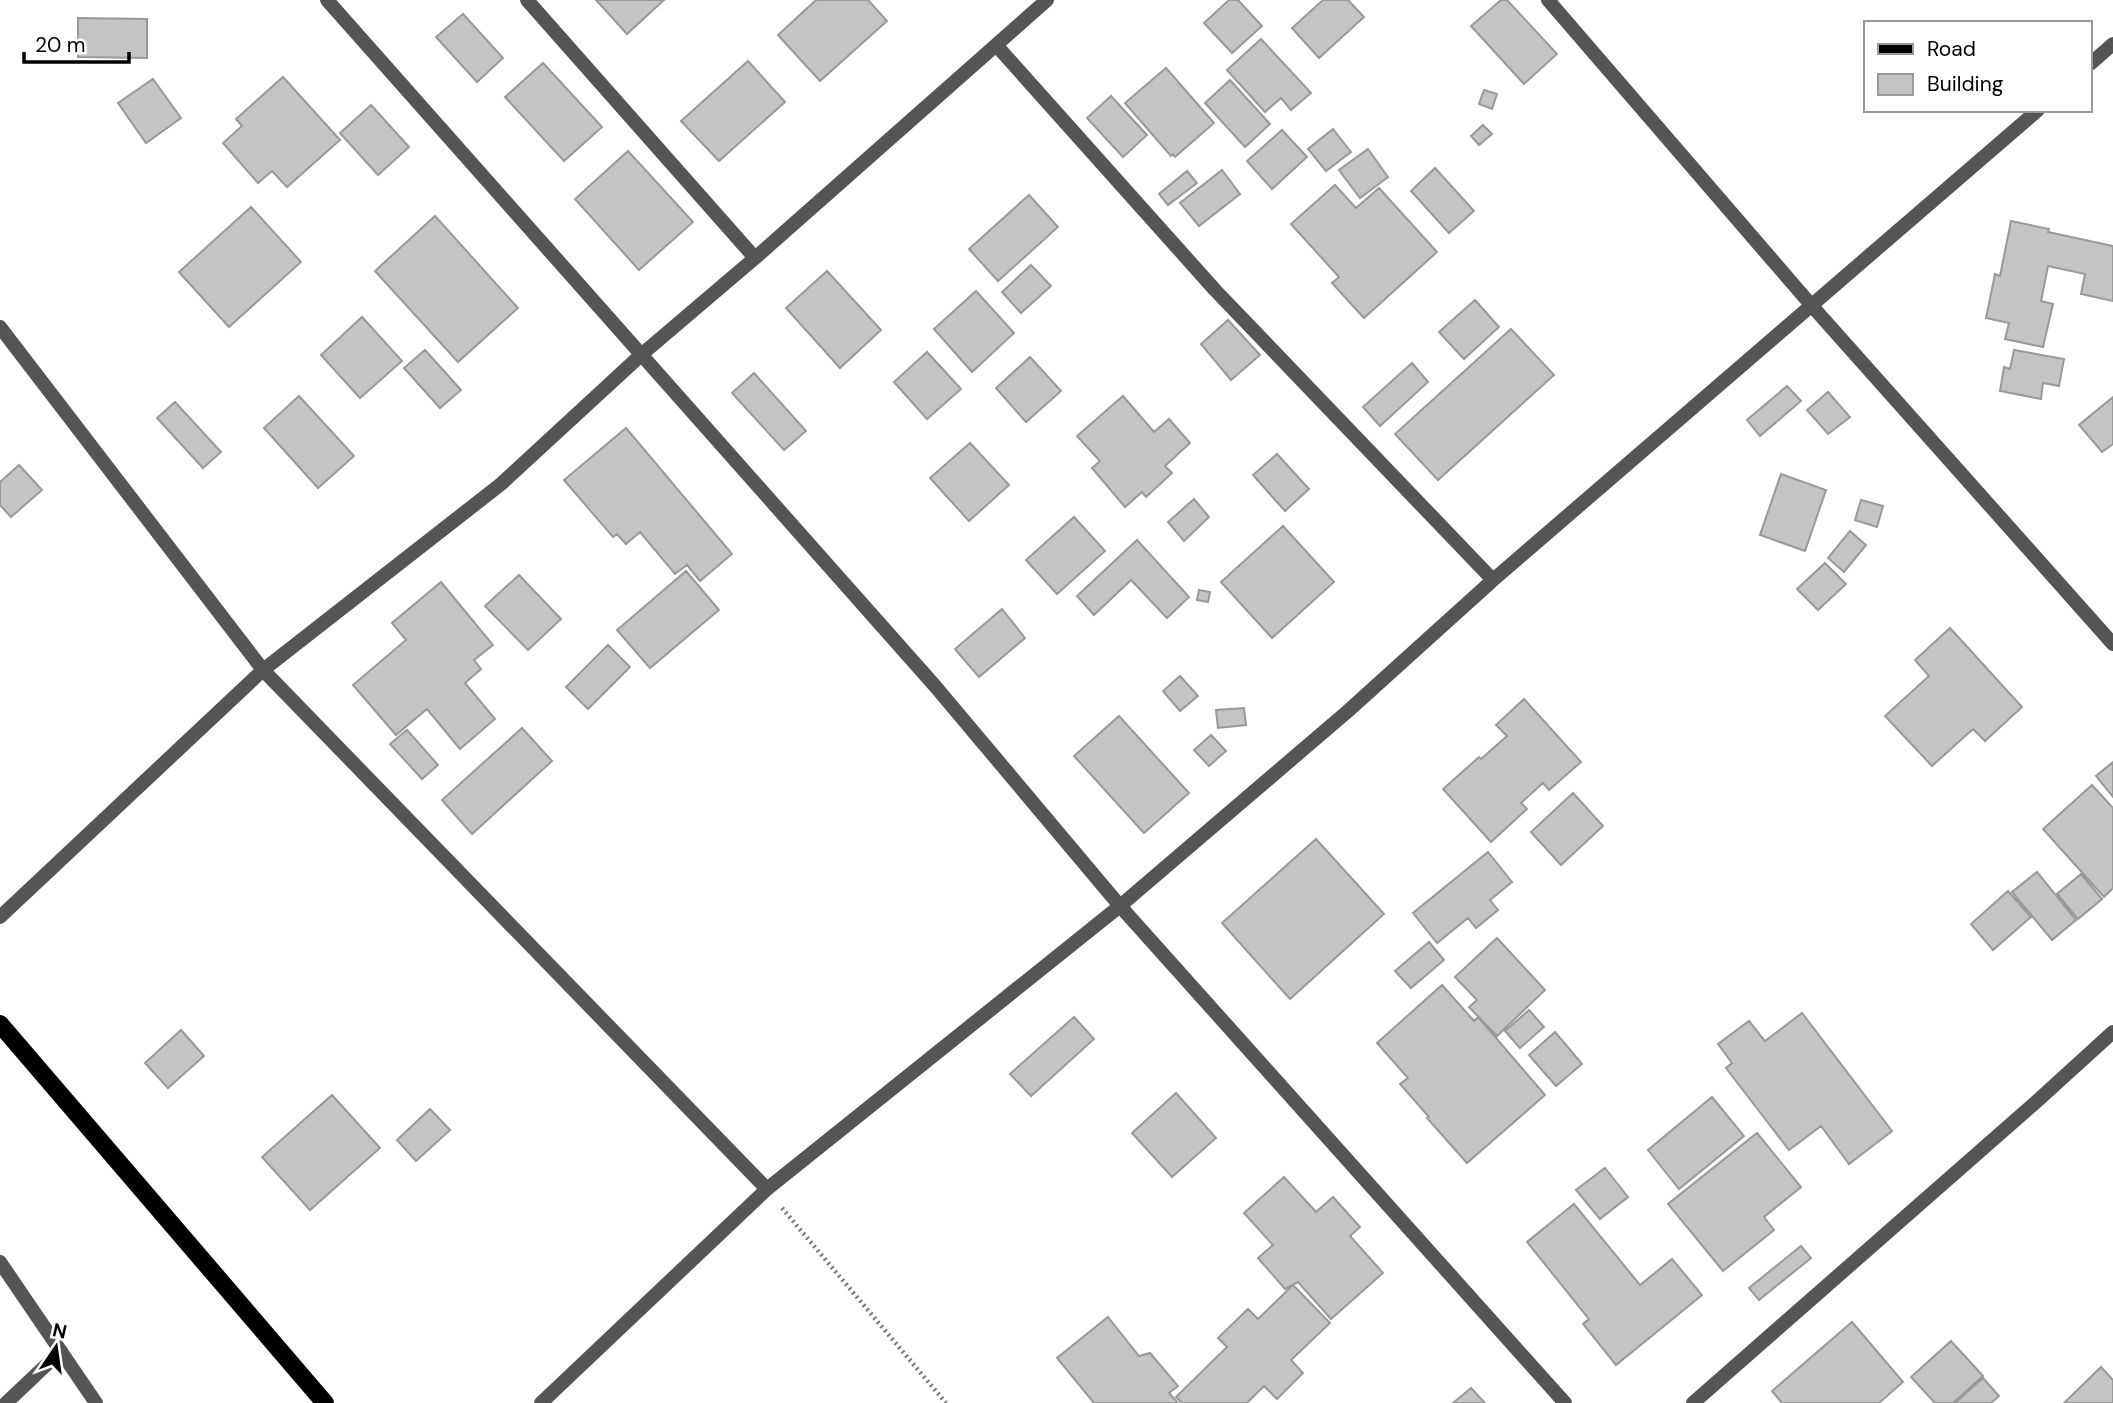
<svg xmlns="http://www.w3.org/2000/svg" width="2113" height="1403" viewBox="0 0 2113 1403" font-family="'DM Sans',sans-serif">
	<style>
		.building { fill: #c4c4c4; stroke: #999; stroke-width: 2 }
		.lines { fill: none; stroke-linecap: round; stroke-linejoin: round }
		.path { stroke: #777; stroke-width: 4.5; stroke-dasharray: 2 3.5; stroke-linecap: butt }
		.minor { stroke: #555; stroke-width: 14 }
		.primary { stroke: #000; stroke-width: 18 }
	</style>
	<rect width="100%" height="100%" fill="#fff"/>
	<path class="building" d="M596,0H664L627,34Z
		M816,0H868L887,21L820,81L778,35Z
		M1229,0H1238L1262,26L1232,53L1204,23Z
		M1323,0H1348L1364,17L1319,58L1292,28Z
		M1501,0H1507L1557,54L1524,84L1471,26Z
		M463,14L503,58L477,82L436,37Z
		M78,18L147,19V58L78,57Z
		M1261,39L1311,93L1291,110L1281,98L1265,112L1227,70Z
		M748,61L785,102L719,161L681,121Z
		M543,63L602,127L564,161L505,97Z
		M1166,68L1214,123L1175,157L1173,154L1171,156L1125,103Z
		M283,77L340,140L287,187L272,171L258,183L223,143L242,126L236,119Z
		M153,79L181,118L146,143L118,103Z
		M1230,80L1270,124L1245,147L1205,103Z
		M1484,90L1497,94L1492,109L1479,104Z
		M1111,96L1147,135L1123,157L1087,118Z
		M371,105L409,147L378,175L340,133Z
		M1483,125L1492,134L1479,145L1471,136Z
		M1333,129L1351,152L1326,171L1308,149Z
		M1282,130L1307,157L1272,189L1247,161Z
		M1368,149L1388,177L1360,198L1339,170Z
		M628,151L693,222L639,270L575,199Z
		M1435,168L1474,211L1449,233L1411,191Z
		M1222,170L1240,194L1199,226L1180,203Z
		M1187,171L1197,183L1168,205L1159,194Z
		M1335,185L1356,208L1379,188L1437,252L1364,318L1332,283L1339,277L1291,224Z
		M1029,195L1058,227L998,281L969,249Z
		M251,207L301,262L229,327L179,272Z
		M435,216L518,308L458,362L375,271Z
		M2011,221L2049,229L2048,232L2113,246V301L2081,294L2085,274L2048,266L2041,301L2053,304L2043,347L2005,339L2009,323L1986,318L1995,274L2000,276Z
		M1031,265L1051,286L1021,313L1002,292Z
		M827,271L881,330L840,368L786,308Z
		M976,291L1014,333L972,372L934,329Z
		M1475,300L1499,327L1464,359L1439,332Z
		M362,317L402,361L360,398L321,355Z
		M1228,320L1260,355L1231,380L1201,344Z
		M1511,329L1554,375L1438,480L1395,434Z
		M425,350L461,390L440,408L404,368Z
		M2014,350L2064,359L2059,386L2043,383L2041,399L2000,391L2004,367L2010,369Z
		M927,352L961,389L927,419L894,382Z
		M1030,357L1061,391L1026,422L996,388Z
		M1412,363L1428,382L1380,426L1363,407Z
		M754,373L806,431L784,450L732,393Z
		M1787,386L1801,401L1760,436L1747,420Z
		M1828,392L1850,417L1828,434L1807,410Z
		M299,396L354,456L318,488L264,428Z
		M1123,396L1154,432L1169,419L1190,443L1165,466L1172,473L1146,497L1142,492L1125,507L1092,468L1100,461L1077,436Z
		M2113,397V444L2102,452L2079,425Z
		M175,402L221,452L203,468L157,418Z
		M626,428L732,554L700,581L687,565L675,574L640,532L626,544L617,534L613,537L564,480Z
		M970,443L1009,485L969,521L930,478Z
		M1277,454L1309,489L1285,511L1253,475Z
		M19,465L42,490L11,517L0,505V482Z
		M1781,474L1826,490L1805,551L1760,535Z
		M1194,499L1209,517L1184,541L1168,522Z
		M1861,500L1883,506L1877,527L1855,520Z
		M1074,517L1105,551L1057,594L1026,560Z
		M1283,526L1334,582L1272,638L1221,582Z
		M1850,531L1866,545L1844,572L1828,558Z
		M1137,540L1189,597L1167,618L1131,580L1094,615L1077,596Z
		M1825,563L1846,584L1818,610L1797,589Z
		M686,571L719,610L650,668L617,630Z
		M519,575L561,619L528,650L485,606Z
		M441,582L493,645L474,660L481,669L465,683L495,719L460,749L427,709L396,735L353,685L406,640L392,623Z
		M1199,590L1210,592L1208,602L1197,600Z
		M1002,609L1025,638L979,677L955,649Z
		M1950,628L2022,707L1985,741L1973,729L1932,766L1885,716L1929,676L1915,660Z
		M608,645L630,667L588,709L566,687Z
		M1180,676L1198,696L1180,711L1163,691Z
		M1524,699L1581,762L1549,790L1543,783L1521,803L1527,809L1491,842L1443,789L1479,757L1481,759L1507,736L1496,725Z
		M1244,708L1246,725L1218,728L1216,710Z
		M1119,716L1189,793L1144,833L1074,756Z
		M522,728L552,761L472,834L442,800Z
		M407,730L438,765L422,779L390,744Z
		M1211,735L1226,751L1209,766L1194,750Z
		M2113,762V797L2096,776Z
		M2092,785L2113,808V888L2104,897L2043,829Z
		M1573,793L1603,826L1561,865L1531,832Z
		M1316,839L1384,914L1290,999L1222,923Z
		M1488,852L1512,882L1490,900L1498,910L1476,928L1468,918L1437,943L1413,913Z
		M2037,872L2076,920L2052,940L2012,892Z
		M2081,874L2102,899L2078,919L2057,894Z
		M2008,891L2031,917L1993,950L1971,924Z
		M1497,938L1545,990L1497,1036L1469,1007L1477,1000L1455,977Z
		M1429,942L1444,960L1411,988L1395,971Z
		M1442,985L1474,1021L1478,1017L1545,1095L1467,1163L1427,1118L1429,1117L1400,1084L1408,1078L1377,1043Z
		M1529,1010L1544,1027L1520,1048L1505,1031Z
		M1802,1013L1892,1131L1849,1164L1821,1126L1789,1150L1726,1068L1732,1063L1718,1044L1749,1021L1765,1041Z
		M1074,1017L1094,1039L1031,1096L1010,1074Z
		M181,1030L204,1056L168,1088L145,1063Z
		M1555,1032L1582,1064L1556,1086L1529,1055Z
		M1176,1093L1216,1138L1172,1177L1132,1133Z
		M332,1095L380,1148L310,1210L262,1157Z
		M1712,1097L1744,1136L1679,1189L1648,1150Z
		M430,1109L450,1130L416,1161L397,1140Z
		M1757,1133L1801,1187L1764,1217L1774,1230L1723,1271L1668,1204Z
		M1605,1168L1628,1197L1600,1219L1576,1190Z
		M1284,1177L1316,1212L1333,1197L1360,1227L1350,1236L1383,1273L1331,1319L1298,1282L1285,1289L1258,1258L1273,1245L1244,1213Z
		M1574,1204L1640,1285L1672,1259L1702,1295L1616,1365L1583,1324L1589,1319L1527,1242Z
		M1801,1246L1811,1258L1759,1300L1749,1288Z
		M1293,1285L1330,1323L1291,1360L1303,1373L1277,1399L1264,1386L1247,1403H1182L1176,1397L1227,1347L1218,1338L1248,1309L1258,1319Z
		M1108,1317L1139,1356L1150,1353L1178,1386L1169,1393L1178,1403H1094L1057,1358Z
		M1852,1322L1903,1382L1879,1403H1782L1772,1391Z
		M1951,1341L1983,1376L1953,1403H1935L1911,1377Z
		M2101,1367L2113,1380V1403H2064Z
		M1983,1378L1999,1396L1991,1403H1955Z
		M1471,1388L1485,1403H1453Z"/>
	<g class="lines">
		<path class="path" d="M782,1208L946,1403"/>
		<path class="minor" d="M327,0L935,686L1120,906L1565,1403
			M527,0L755,258
			M1548,0L1812,306L2113,644
			M996,45L1215,290L1493,580
			M2090,64L2113,44
			M0,327L263,670L767,1189
			M0,917L263,670L501,484L641,355L755,258L1047,0
			M0,1262L96,1403
			M6,1403L61,1351
			M541,1403L767,1189L1120,906L1348,711L1493,580L2038,110
			M1693,1403L2036,1102L2113,1032"/>
		<path class="primary" d="M0,1024L325,1403"/>
	</g>
	<rect x="1864" y="21" width="228" height="91" fill="#ffffff" stroke="#999999" stroke-width="2"/>
	<rect x="1878" y="44" width="35" height="10" fill="#000000" stroke="#999999" stroke-width="2"/>
	<text x="1927" y="56" font-size="21" fill="#000000">Road</text>
	<rect x="1878" y="74" width="35" height="21" fill="#c4c4c4" stroke="#999999" stroke-width="2"/>
	<text x="1927" y="91" font-size="21" fill="#000000">Building</text>
	<g transform="translate(56 1347) rotate(13)" stroke="#ffffff" stroke-width="5" paint-order="stroke">
	<path d="M0-5L12 26L0 18L-12 26Z" fill="#000000"/>
	<text y="-10" font-size="19" font-weight="bold" text-anchor="middle" fill="#000000">N</text>
	</g>
	<path d="M24 52v10h105v-10" fill="none" stroke="#000000" stroke-width="3.5"/>
	<text x="35" y="52" font-size="21" fill="#000000" stroke="#ffffff" stroke-width="5" paint-order="stroke">20 m</text>
</svg>
